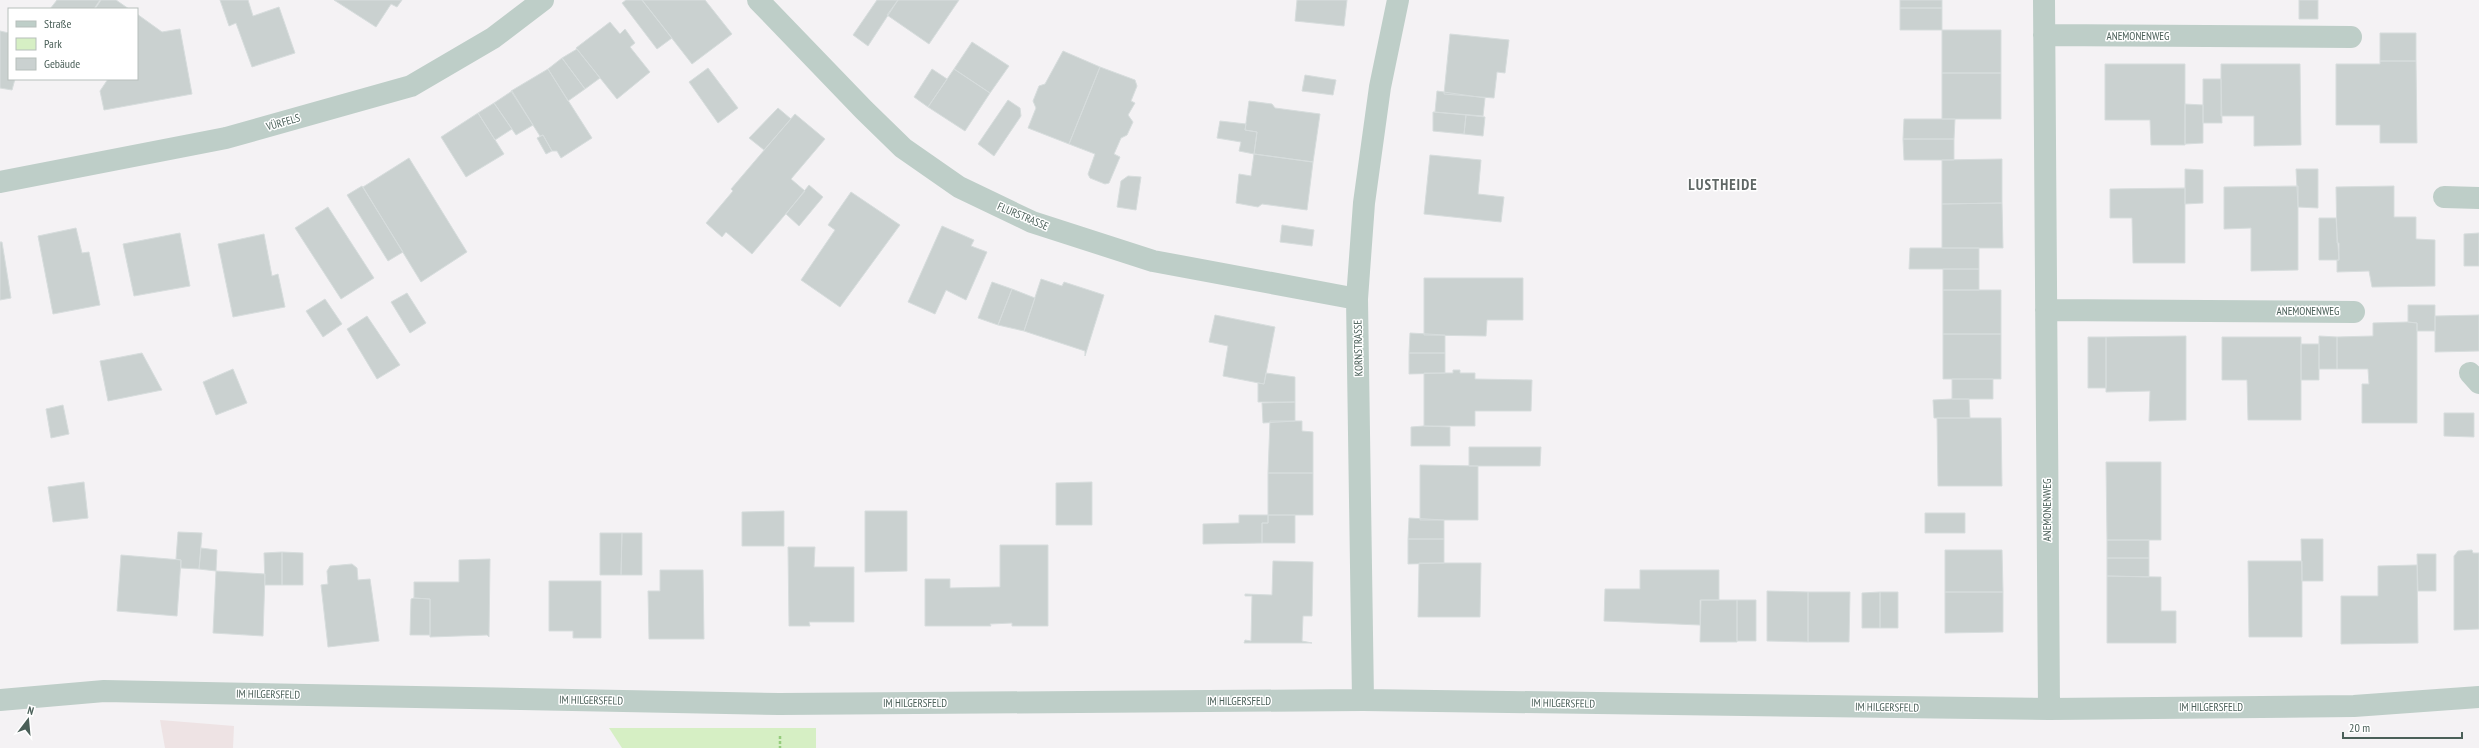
<svg xmlns="http://www.w3.org/2000/svg" width="2479" height="748" viewBox="0 0 2479 748" font-family="'PT Sans Narrow',sans-serif">
	<style>
		.commercial { fill: #eee3e4 }
		.green { fill: #d6efc4 }
		.building { fill: #cad1d0; stroke: #d7dddd }
		.lines { fill: none; stroke-linecap: round; stroke-linejoin: round }
		.path { stroke: #95cc7c; stroke-width: 2.5; stroke-dasharray: 3 2; stroke-linecap: butt }
		.minor { stroke: #becec8; stroke-width: 22 }
		.labels { text-anchor: middle; dominant-baseline: central; stroke-width: 3; stroke-linejoin: round; paint-order: stroke }
		.street-label { font-size: 11px; fill: #4a5f58; stroke: #fff }
		.district-label { font-size: 15px; font-weight: bold; letter-spacing: 1px; fill: #5f6765; stroke: #fff }
	</style>
	<rect width="100%" height="100%" fill="#f4f2f4"/>
	<path class="commercial" d="M160,720L234,726L233,748H165Z"/>
	<path class="green" d="M609,728H816V748H622Z"/>
	<path class="building" d="M57,0H100L94,9H50Z
		M101,0H116L129,9H95Z
		M220,0H248L253,16L279,7L295,53L252,67L236,23L229,26Z
		M334,0H402L397,7L391,4L376,27Z
		M626,0H642L672,38L657,49L622,3Z
		M642,0H705L732,34L692,64Z
		M877,0H898L868,46L853,35Z
		M898,0H959L929,44L887,15Z
		M1297,0H1347L1344,26L1295,21Z
		M1900,0H1942V8H1900Z
		M2299,0H2318V19H2299Z
		M1900,8H1942V30H1900Z
		M137,14L162,32L180,29L192,94L104,110L100,91L108,79H137Z
		M610,22L620,34L625,29L635,43L630,47L650,72L617,99L576,48Z
		M1942,30H2001V73H1942Z
		M0,31L9,33V79H15L12,90L0,88Z
		M2380,33H2416V61H2380Z
		M1450,34L1509,40L1505,73L1497,72L1494,98L1444,94Z
		M972,42L1009,66L990,93L954,69Z
		M577,49L600,78L585,89L562,58Z
		M1063,51L1100,67L1069,144L1028,128L1036,108L1033,101L1039,86L1045,84Z
		M562,58L585,89L568,101L548,69Z
		M2380,61H2416L2417,143H2380V125H2336V64H2380Z
		M2105,64H2185V145H2151L2150,120H2105Z
		M2221,64H2300L2301,145L2254,146V116H2221Z
		M1100,67L1135,80L1137,86L1131,101L1135,103L1128,115L1133,122L1127,135L1121,138L1114,154L1120,157L1109,183L1105,184L1090,178L1088,174L1095,154L1069,144Z
		M708,68L738,108L718,123L689,82Z
		M548,69L592,138L561,158L557,151H552L543,135L540,136L511,91Z
		M932,69L947,79L928,107L914,97Z
		M954,69L990,93L965,131L928,107Z
		M1942,73H2001V119H1942Z
		M1305,75L1336,80L1333,95L1302,91Z
		M2203,79H2221L2222,123H2203Z
		M512,91L533,125L516,135L494,103Z
		M1437,91L1485,98L1483,116L1435,112Z
		M1008,100L1020,108L1021,116L994,156L978,144Z
		M1249,101L1272,104L1275,108L1320,114L1313,162L1254,154L1257,132L1245,130Z
		M494,103L512,129L495,140L478,113Z
		M2185,104L2203,105V143L2185,144Z
		M778,108L791,119L764,150L749,138Z
		M1433,112L1466,115L1464,134L1433,131Z
		M478,113L504,154L466,177L441,137Z
		M795,114L825,139L791,179L805,191L752,254L726,232L722,237L706,223L733,191L731,189Z
		M1466,115L1485,117L1483,136L1464,134Z
		M1904,119H1955L1954,139H1903Z
		M1220,121L1246,124L1245,130L1257,132L1254,154L1239,151L1241,142L1217,138Z
		M543,135L552,151L546,154L537,138Z
		M1903,139H1954V160H1904Z
		M1254,154L1313,162L1307,210L1262,204L1258,207L1236,203L1239,174L1251,176Z
		M1430,155L1481,160L1478,194L1504,197L1501,222L1424,214Z
		M409,158L467,252L421,282L363,187Z
		M2002,159V203L1942,204V160Z
		M2185,169L2203,170V203L2185,204Z
		M2296,169H2318V208L2298,207Z
		M1128,176L1141,177L1136,210L1117,207L1121,181Z
		M809,185L823,197L799,226L786,214Z
		M362,186L403,252L388,261L347,195Z
		M2298,186V270L2251,271V228L2224,229V187Z
		M2394,186V217H2416V239L2435,240V286L2372,287L2369,271L2337,272V260H2339V243H2337L2336,187Z
		M2185,188V263H2133L2132,218H2110V189Z
		M851,192L900,225L840,307L801,280L835,230L828,225Z
		M2002,203L2003,248H1942V204Z
		M328,207L374,278L341,299L295,228Z
		M2319,218H2336L2339,260H2319Z
		M1282,225L1314,230L1312,246L1280,242Z
		M942,226L974,240L971,246L987,252L966,300L946,290L935,314L908,302Z
		M76,228L82,253L89,252L100,305L53,314L38,236Z
		M180,233L190,286L134,296L123,244Z
		M2479,233V266H2464V234Z
		M264,234L272,276L278,274L285,307L233,317L218,244Z
		M0,242H2L11,298L0,300Z
		M1910,248H1979V269H1909Z
		M1943,269H1979V290H1943Z
		M1424,278H1523V320H1487L1486,336L1424,335Z
		M1041,279L1062,286L1064,282L1104,295L1085,356V351L1024,331Z
		M992,282L1012,289L998,325L978,318Z
		M1012,289L1035,298L1024,331L998,325Z
		M1943,290H2001V334H1943Z
		M407,293L426,323L410,333L391,302Z
		M325,299L342,324L323,337L306,311Z
		M2408,305H2435V331H2417V323L2408,322Z
		M1215,315L1275,327L1264,384L1223,376L1228,346L1209,342Z
		M2479,315V351L2435,352V316Z
		M367,316L400,365L377,379L347,329Z
		M2408,322L2417,323V423H2362V384H2369L2368,369H2337V337L2373,336V323Z
		M1410,333L1445,335V353H1409Z
		M1943,334H2001V379H1943Z
		M2186,336V420L2149,421L2150,391L2106,392V337Z
		M2319,336L2337,337V369H2319Z
		M2088,337H2106V388H2088Z
		M2222,337H2301V420H2248L2247,380H2222Z
		M2301,344H2319V380H2301Z
		M142,353L162,390L108,401L100,361Z
		M1409,353H1445V373L1409,374Z
		M233,369L247,403L216,415L203,382Z
		M1453,370H1460V373H1475V379L1532,380L1531,411H1475V426H1424V373H1453Z
		M1266,373L1295,377V402H1258V383L1264,384Z
		M1952,379H1993V399H1952Z
		M1952,399H1969L1970,418H1934L1933,400Z
		M1295,402V421L1263,423L1262,403Z
		M63,405L69,434L51,438L46,409Z
		M2444,413H2474V437L2444,436Z
		M1937,418H2001L2002,486H1938Z
		M1270,421H1302V431L1313,432V473H1268Z
		M1424,426L1450,427V446H1411V427Z
		M1469,447H1541L1540,466H1469Z
		M2106,462H2161V540H2107Z
		M1420,465L1478,466V520H1420Z
		M1268,473H1313V515H1268Z
		M84,482L88,518L53,522L48,487Z
		M1092,482V525H1056V483Z
		M784,511V546H742V512Z
		M865,511H907V571L865,572Z
		M1925,513H1965V533H1925Z
		M1239,515H1268V523H1262V543L1203,544V524L1239,523Z
		M1268,515H1295V543H1262V523H1268Z
		M1409,518L1444,520V539H1408Z
		M178,532L202,533L199,569L181,568V560L176,559Z
		M600,533H622L621,575H600Z
		M622,533H642V575H621Z
		M1408,539H1444V563L1408,564Z
		M2301,539H2323V581H2302Z
		M2107,540H2149V558H2107Z
		M1000,545H1048V626H1012V623L990,624L991,626H925V579H950V588L1000,587Z
		M788,547H815L814,567H854V622H809L810,626H789Z
		M201,548L217,550L216,571L199,569Z
		M1945,550H2002L2003,592H1945Z
		M2472,550L2473,553H2479V629L2454,630V556L2458,551Z
		M282,552L303,553V585H282Z
		M282,552V585H265L264,553Z
		M2417,554H2436V591H2418Z
		M121,555L181,560L177,616L117,611Z
		M2107,558H2149V577L2107,576Z
		M490,559L489,637L487,635L430,637V599L414,598V582H459V560Z
		M1273,561L1313,562L1312,616H1303L1302,641L1312,643H1244L1245,640L1251,641L1252,596H1245V594L1272,595Z
		M2248,561H2302V637H2249Z
		M1419,563H1481L1480,617H1418Z
		M352,564L357,568L358,580L370,579L379,641L328,647L321,585L328,584L327,571L330,566Z
		M2417,565L2418,643L2341,644V596H2378V566Z
		M660,570H703L704,639H649L648,591H660Z
		M1640,570H1719V600H1700V625L1604,621L1605,589H1640Z
		M216,571L265,574L263,636L213,633Z
		M2107,576L2161,577V611H2176V643H2107Z
		M549,581H601V638H573V631H549Z
		M1767,591L1808,592V642L1767,641Z
		M1808,592H1850L1849,642H1808Z
		M1880,592H1898V628H1880Z
		M1880,592V628H1862V593Z
		M1945,592H2003V632L1945,633Z
		M414,598L430,599V635H410L411,599Z
		M1701,600H1737V642H1700Z
		M1737,600H1756V641H1737Z"/>
	<g class="lines">
		<path class="path" d="M780,736V748"/>
		<path class="minor" d="M758,0L864,110L903,148L959,187L1032,222L1153,261L1357,299
			M2044,0L2049,709
			M2044,35L2351,37
			M0,182L226,138L411,86L493,38L543,0
			M2444,197L2479,198
			M2046,310L2354,312
			M2470,373L2479,383
			M0,700L104,691L779,704L1363,700L2049,709L2354,706L2479,697
			M1363,700L1357,299L1364,203L1380,87L1398,0"/>
	</g>
	<g class="labels">
		<g class="street-label">
			<text x="2138" y="36">ANEMONENWEG</text>
			<text transform="translate(283 122) rotate(-16)">VÜRFELS</text>
			<text transform="translate(1023 216) rotate(23)">FLURSTRASSE</text>
			<text x="2308" y="311">ANEMONENWEG</text>
			<text transform="translate(1358 348) rotate(-91)">KORNSTRASSE</text>
			<text transform="translate(2047 510) rotate(-90)">ANEMONENWEG</text>
			<text transform="translate(268 694) rotate(1)">IM HILGERSFELD</text>
			<text transform="translate(591 700) rotate(1)">IM HILGERSFELD</text>
			<text x="1239" y="701">IM HILGERSFELD</text>
			<text x="915" y="703">IM HILGERSFELD</text>
			<text transform="translate(1563 703) rotate(1)">IM HILGERSFELD</text>
			<text transform="translate(1887 707) rotate(1)">IM HILGERSFELD</text>
			<text x="2211" y="707">IM HILGERSFELD</text>
		</g>
		<g class="district-label">
			<text x="1723" y="184">LUSTHEIDE</text>
		</g>
	</g>
	<rect x="8" y="8" width="130" height="72" fill="#ffffff" stroke="#b7bfbc"/>
	<rect x="16" y="21" width="20" height="6" fill="#becec8" stroke="#b7bfbc"/>
	<text x="44" y="28" font-size="12" fill="#4a5f58">Straße</text>
	<rect x="16" y="38" width="20" height="12" fill="#d6efc4" stroke="#b7bfbc"/>
	<text x="44" y="48" font-size="12" fill="#4a5f58">Park</text>
	<rect x="16" y="58" width="20" height="12" fill="#cad1d0" stroke="#b7bfbc"/>
	<text x="44" y="68" font-size="12" fill="#4a5f58">Gebäude</text>
	<g transform="translate(28 720) rotate(16)" stroke="#ffffff" stroke-width="3" paint-order="stroke">
	<path d="M0-3L7 15L0 10L-7 15Z" fill="#4a5f58"/>
	<text y="-6" font-size="11" font-weight="bold" text-anchor="middle" fill="#4a5f58">N</text>
	</g>
	<path d="M2343 732v6h119v-6" fill="none" stroke="#4a5f58" stroke-width="2"/>
	<text x="2349" y="732" font-size="12" fill="#4a5f58" stroke="#ffffff" stroke-width="3" paint-order="stroke">20 m</text>
</svg>
